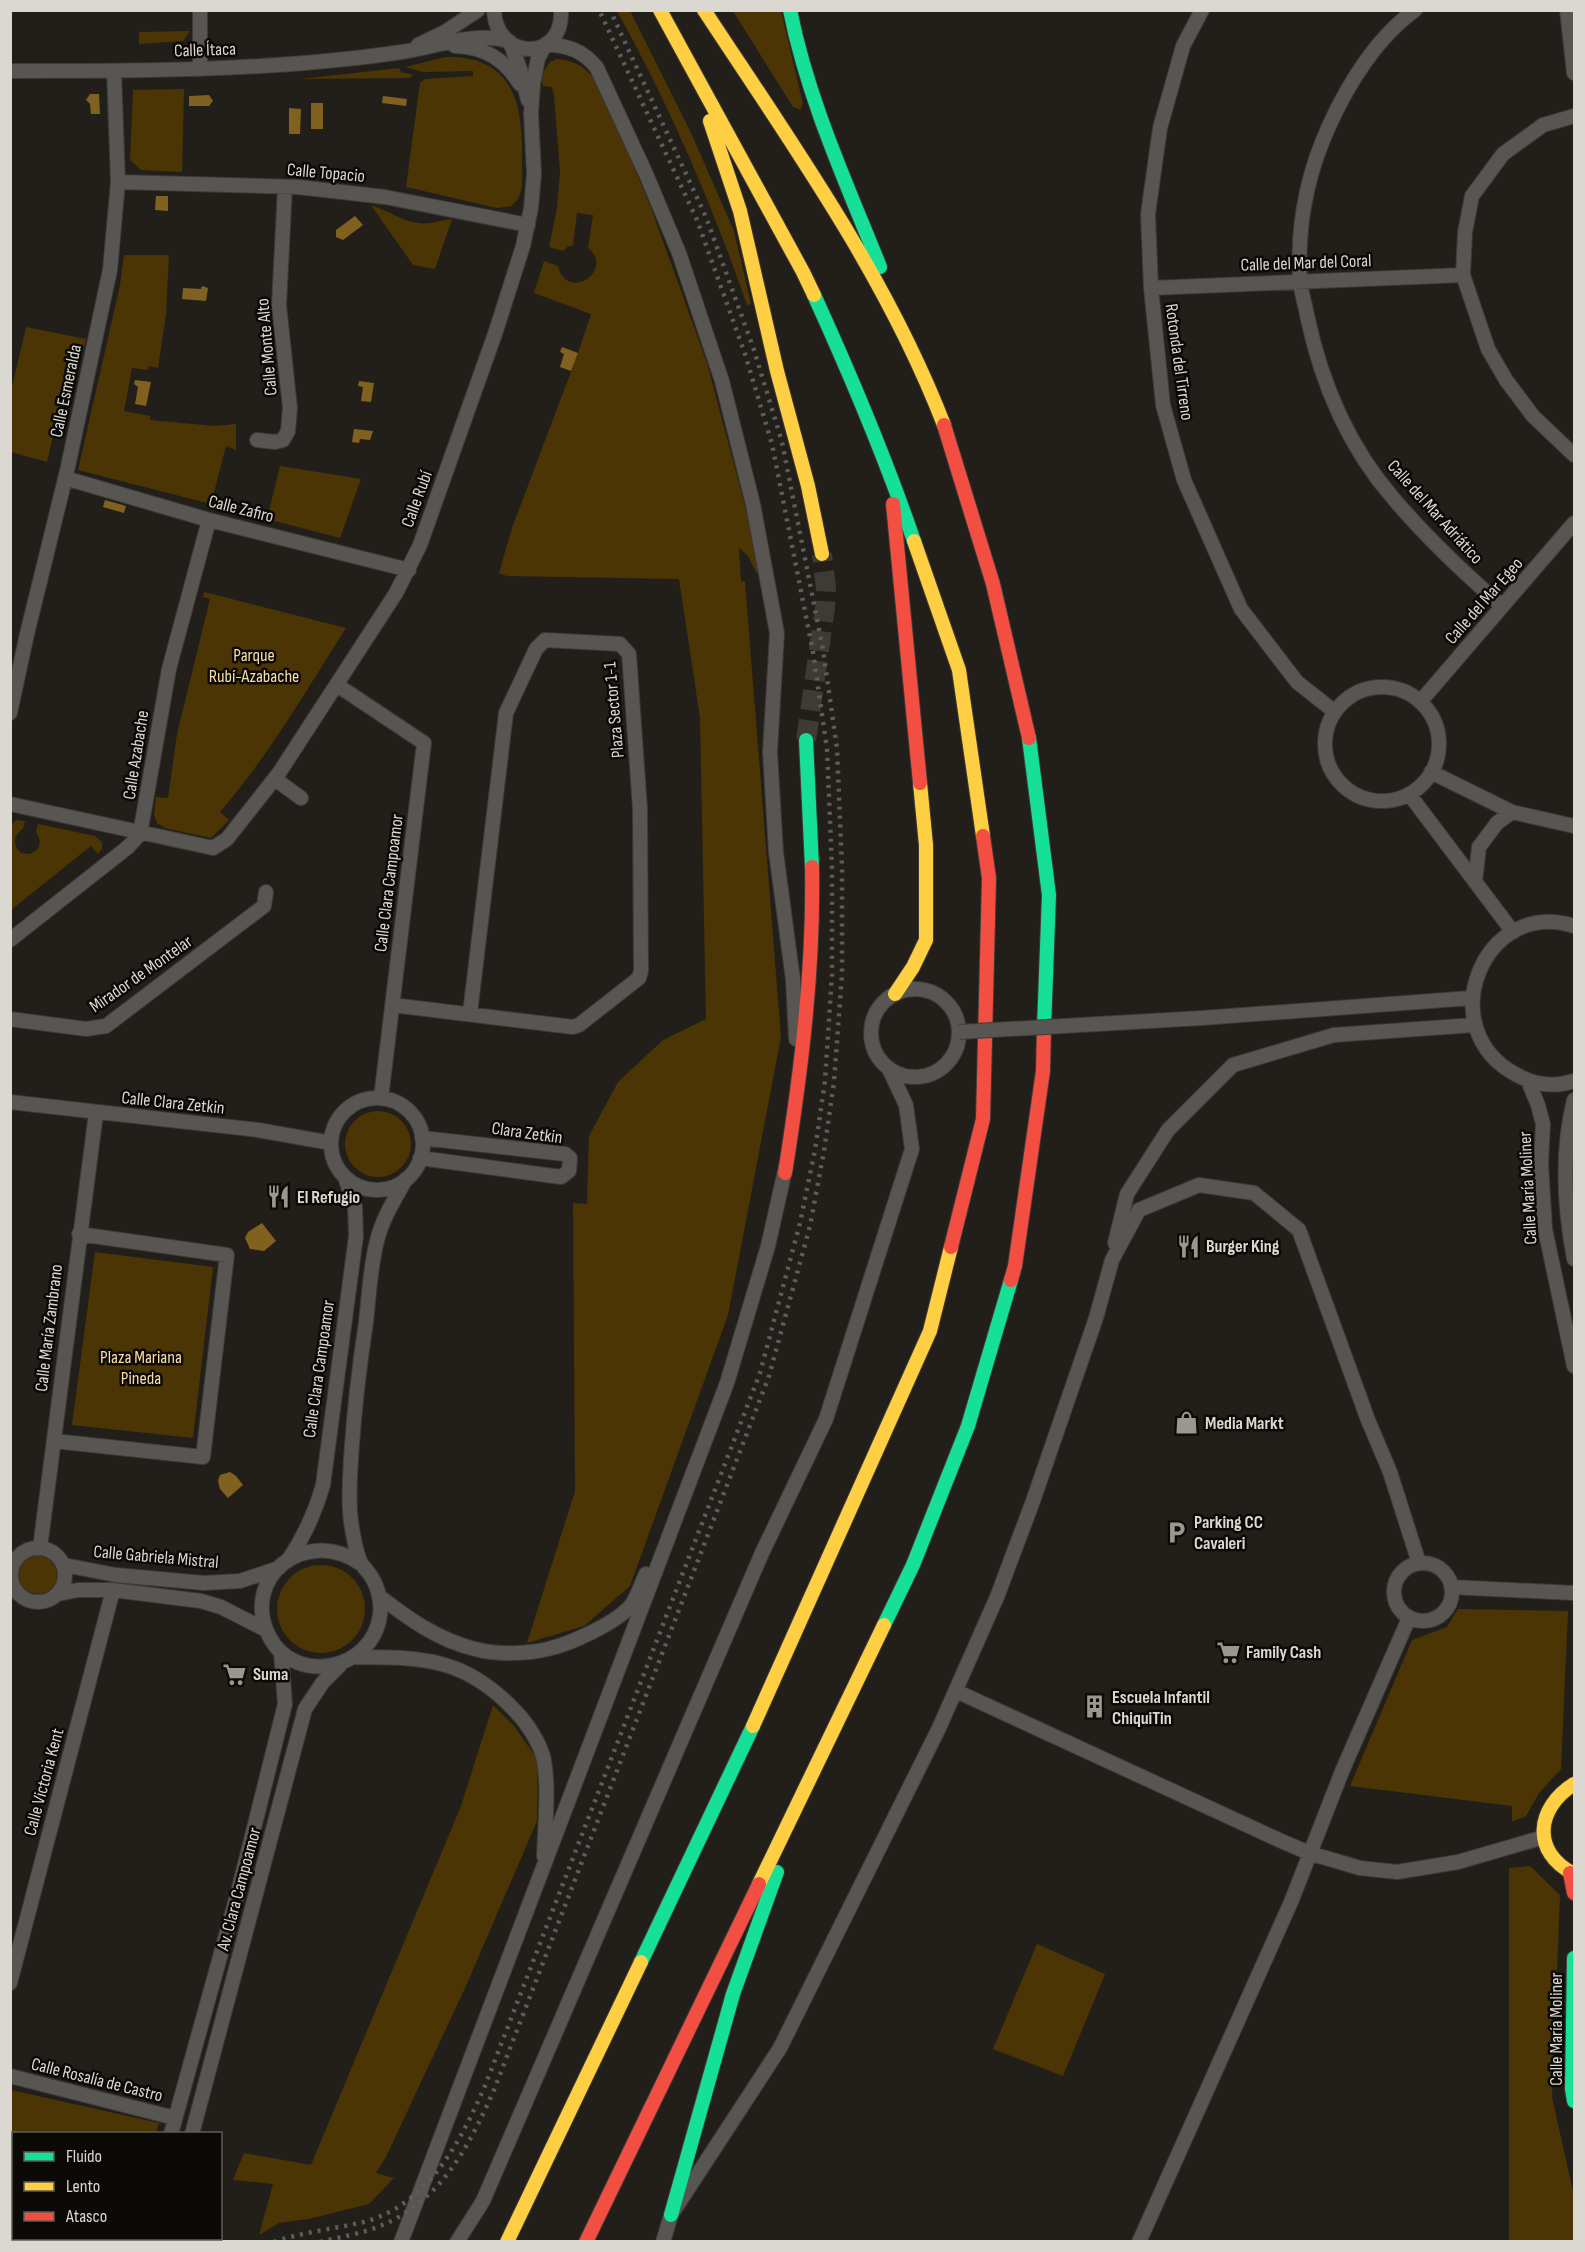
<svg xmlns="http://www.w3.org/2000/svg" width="1585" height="2252" viewBox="0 0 1585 2252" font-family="'Sofia Sans Condensed',sans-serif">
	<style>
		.green { fill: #4c3504 }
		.water { fill: #816120 }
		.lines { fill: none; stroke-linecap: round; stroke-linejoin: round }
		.secondary-tunnel { stroke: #3e3b35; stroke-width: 20; stroke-dasharray: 20 10; stroke-linecap: butt }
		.street-casing { stroke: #3d3a37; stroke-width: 16 }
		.fast-casing { stroke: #3d3a37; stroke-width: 16 }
		.slow-casing { stroke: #3d3a37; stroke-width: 16 }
		.jam-casing { stroke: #3d3a37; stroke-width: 16 }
		.street { stroke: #585653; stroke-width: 14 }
		.fast { stroke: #16e098; stroke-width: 14 }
		.slow { stroke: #ffcf43; stroke-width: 14 }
		.jam { stroke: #f24e42; stroke-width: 14 }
		.rail { stroke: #5e5d5a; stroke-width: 4.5; stroke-dasharray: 3 6; stroke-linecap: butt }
		.street-bridge-casing { stroke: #3d3a37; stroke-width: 16; stroke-linecap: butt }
		.street-bridge { stroke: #585653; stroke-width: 14 }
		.labels { text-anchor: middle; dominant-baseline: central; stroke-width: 5; stroke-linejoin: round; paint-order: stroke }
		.street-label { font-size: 18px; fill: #dbd7d1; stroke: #0c0a07 }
		.park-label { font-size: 18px; fill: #fbdda8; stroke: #0c0a07 }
		.poi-label { font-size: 18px; font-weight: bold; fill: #dbd7d1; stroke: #0c0a07; text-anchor: start }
	</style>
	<rect width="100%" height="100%" fill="#221f1a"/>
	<path class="green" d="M617,11H630L692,135L734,231L751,304L747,305C712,204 669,104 617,11Z
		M733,11H781L803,104L800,110L793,107Z
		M190,31L183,41L139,44V32Z
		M446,57C516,56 523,107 522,163C522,179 525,196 511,206L497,208L406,187L420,83L425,79L473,76V71L423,72L405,67Z
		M557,59C572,60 582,65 593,77L624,143L651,208L707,363L744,502L760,573L756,572L748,556L739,548L741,581L745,582L781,1037L728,1315L630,1586L584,1626L527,1643L575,1491L573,1203L587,1204L589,1136L618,1082L663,1040L706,1019L700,718L679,579L507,576L499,573L512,528L578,353L591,314L534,293L544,261L558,266C566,303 616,270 588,248L593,215L577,213L573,245L567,247L563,251L549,247L557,208L560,171L554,95L552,87L543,86L541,75L550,62Z
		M399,68L401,72L414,75L409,78L300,79Z
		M184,89L182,172L141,170L130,160L133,90Z
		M371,205C387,210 402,221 418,223C429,225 441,220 452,219L435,269L413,265Z
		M124,255H169L166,314L158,368L149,366L148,370L132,368L124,411L150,416V420L215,426L236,424V450L226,446L211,504L78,470L120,285Z
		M26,327L86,339L82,356L72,354L47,462L11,452V391Z
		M280,466L361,479L340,538L267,519Z
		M204,592L346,628C306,691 269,755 220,812L229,820L211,838L165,828L157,823L154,814L156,797L168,798L177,734L210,599L203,597Z
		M16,820L25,821L23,829C13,835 12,845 21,853L30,854L38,849L40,841L36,831L38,824L95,836L102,842V849L98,854L91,846L11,910V825Z
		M345 1144a33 33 0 1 1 66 0a33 33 0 1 1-66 0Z
		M95,1252L213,1267L193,1438L72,1425Z
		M19 1575a19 19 0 1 1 38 0a19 19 0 1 1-38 0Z
		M277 1609a44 44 0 1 1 88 0a44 44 0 1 1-88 0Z
		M1458,1609L1568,1611L1561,1769L1539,1793L1526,1816L1512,1822V1806L1350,1786L1412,1640L1447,1627Z
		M493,1705L514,1726L538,1760L537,1821L466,1986L386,2157L376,2173L394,2178L369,2204L309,2219L279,2223L259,2235L273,2184L233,2180L244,2153L311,2165L461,1806Z
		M1530,1866L1560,1895L1552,2097L1574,2196V2241H1509V1868Z
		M1037,1944L1105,1974L1063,2076L993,2049Z
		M11,2090L159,2123L156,2133L14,2134V2238L127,2239L126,2241H11Z"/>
	<path class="water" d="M90,94H99L100,114H91L90,104L86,100Z
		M209,95L213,101L209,106H189V96Z
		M383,96L407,99L406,106L382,103Z
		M311,103H323V129H311Z
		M289,108L301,109L300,134H289Z
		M156,196H168V211L155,210Z
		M355,216L363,225L343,240L336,237V230Z
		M202,286L208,288L206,301L182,299L183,288L201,289Z
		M562,347L578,353L571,371L560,367L564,354L560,352Z
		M135,380L151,382L146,406L135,404L138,387L134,384Z
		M359,381L374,383L371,402L361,401L363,387L358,386Z
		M354,429L373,431L370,440L360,439L359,443L352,442Z
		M105,500L126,506L124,513L103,507Z
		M262,1223L276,1241L264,1251L250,1249L245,1238L248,1232Z
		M230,1472L236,1476L243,1485L228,1498L220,1489L218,1481L220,1475Z"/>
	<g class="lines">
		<path class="secondary-tunnel" d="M806,740L825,608L826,588L822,554"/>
		<defs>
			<path id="street" d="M200,10V69
				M494,10C496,61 564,63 561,10
				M1202,10L1183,46L1160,128L1148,214L1151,288L1163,405L1184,480L1241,609L1297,682L1335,712
				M1415,10C1377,37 1348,84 1329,126C1307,174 1297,227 1300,280C1301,292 1305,304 1307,315C1321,382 1348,446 1393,498C1426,537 1464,573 1502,606
				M1567,10L1574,73
				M418,45L445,32L478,10
				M455,46C485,47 504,59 520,84
				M10,71C141,71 273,71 402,52C435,47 479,30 510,42L520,69L528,100
				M1574,116L1543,125L1503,154L1472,196L1465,232L1463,275L1488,349L1506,380L1533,416L1574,455
				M118,182L298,187L385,197L528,225
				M1151,288L1463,275
				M257,440L275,442L283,440L288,431L290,408L279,305L285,187
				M65,478L209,520L409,570
				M337,685L424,743L381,1098
				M1325 744a57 57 0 1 1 114 0a57 57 0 1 1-114 0Z
				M1420,702L1574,523
				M10,713L27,634L67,471L110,270L118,182L114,71
				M1431,772L1512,812L1574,826
				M275,779L301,798
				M1409,794L1513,932
				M10,804L213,848L227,839L279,773L396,593L420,545L496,331L523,246L531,208L534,174L531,113L533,84L538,58L546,44C568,46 583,50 597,68L646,174L679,253L722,381L753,504L777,633L770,752L776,852L793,980L796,1039
				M1475,882L1479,847L1497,823L1512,812
				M1574,926C1483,897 1430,1030 1517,1075C1535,1085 1555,1087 1574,1081
				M10,940L128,847L140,834L169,669L209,520
				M871 1033a44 44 0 1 1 88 0a44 44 0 1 1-88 0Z
				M392,1005L573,1027L579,1025L639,978L641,971L640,809L629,654L620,644L545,640L536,649L506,713L470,1013
				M1202,1018L1471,998
				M10,1019L86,1029L106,1026L264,906L266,892
				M1528,1081L1538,1105L1543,1124L1541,1164L1545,1229L1574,1366
				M331 1144a46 46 0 1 1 92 0a46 46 0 1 1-92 0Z
				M1574,1100C1561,1152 1564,1206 1574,1259
				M10,1102L258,1130L331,1143
				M420,1158L561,1177L569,1171L570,1158L565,1154L422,1138
				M1115,1243L1127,1194L1168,1130L1233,1065L1334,1035L1474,1025
				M54,1441L203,1457L227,1255L79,1234
				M11 1575a27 27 0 1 1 54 0a27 27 0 1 1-54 0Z
				M40,1548L96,1113
				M289,1559C305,1535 315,1513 323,1485L356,1236L355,1207L345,1177
				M1394 1592a29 29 0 1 1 58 0a29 29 0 1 1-58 0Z
				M361,1564C305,1525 240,1578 269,1636C295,1687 373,1670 380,1615C382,1600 377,1583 368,1572C365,1568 362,1566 360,1561C355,1549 353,1535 351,1522C348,1500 350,1479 351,1458C354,1412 359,1368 366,1322C369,1296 370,1267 377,1241C382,1219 395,1199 406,1179
				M64,1565L116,1575L204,1583L240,1581L279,1568
				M1451,1587L1574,1593
				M58,1594L78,1590H113L201,1601L221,1607L266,1630
				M379,1596C409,1619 438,1640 475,1649C497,1655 527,1654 548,1649C570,1644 619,1622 632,1604C638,1595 641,1584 646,1574
				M354,1657C424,1657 467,1658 517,1713C527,1723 541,1745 544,1760C549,1788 545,1827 544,1856
				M956,1691L1279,1840L1309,1853L1360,1868L1397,1872L1458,1862L1544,1837
				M10,1983L113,1590
				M10,2076L175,2118
				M171,2134L238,1892L285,1704L281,1652
				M192,2134L305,1709L323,1682L340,1665
				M140,2242L141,2238
				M161,2242L162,2238
				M401,2242L727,1383L768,1246L786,1166
				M457,2242L483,2201L762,1553L826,1419L912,1149L906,1105L889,1069
				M663,2242L671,2215L780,2048L939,1728L997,1597L1033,1501L1096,1318L1112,1260L1139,1210L1199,1185L1254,1193L1299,1230L1368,1420L1390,1472L1419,1563
				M1139,2242L1291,1902L1343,1769L1409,1618"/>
			<path id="fast" d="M790,10C808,100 846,182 880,267
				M814,295C851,376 885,457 914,541
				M1029,738L1049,895L1044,1028
				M806,740L812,867
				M884,1625L913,1565L968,1426L1011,1280
				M1574,1958L1572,2089L1574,2101
				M641,1962L753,1726
				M671,2215L733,1994L777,1872"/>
			<path id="slow" d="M660,10L803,272L814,295
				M704,10C792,144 886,275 944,425
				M710,121L740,211L777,371L808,486L822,554
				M914,541L959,670L983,836
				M895,994L913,967L926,940V845L920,783
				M753,1726L930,1331L951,1247
				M1574,1784C1536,1808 1531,1852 1574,1874
				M759,1884L884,1625
				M507,2242L641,1962"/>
			<path id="jam" d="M944,425L993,584L1029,738
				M893,504L920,783
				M785,1173C801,1072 814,970 812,867
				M951,1247L983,1119L989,878L983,836
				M1011,1280L1015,1266L1043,1071L1044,1028
				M1570,1873L1574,1893
				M586,2242L759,1884"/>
		</defs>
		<use href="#street" class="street-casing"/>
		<use href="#fast" class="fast-casing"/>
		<use href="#slow" class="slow-casing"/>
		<use href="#jam" class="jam-casing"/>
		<use href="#street" class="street"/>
		<use href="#fast" class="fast"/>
		<use href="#slow" class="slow"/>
		<use href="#jam" class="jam"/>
		<path class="rail" d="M274,2242C302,2232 334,2229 364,2222C429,2204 460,2142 485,2086L760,1373L800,1223L815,1150L825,1081L832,974V868L827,749L813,652L772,444L745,354L697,220L599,10
			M320,2242C336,2238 353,2235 369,2230C437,2208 467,2151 494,2090L769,1376L810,1226L824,1151L834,1082L842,974V868L837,748L823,650L782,442L754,350L706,217L610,10"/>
		<defs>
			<path id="street-bridge" d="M959,1032L1202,1018"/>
		</defs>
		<use href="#street-bridge" class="street-bridge-casing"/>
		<use href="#street-bridge" class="street-bridge"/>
	</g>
	<defs>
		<symbol id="restaurant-bare" viewBox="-9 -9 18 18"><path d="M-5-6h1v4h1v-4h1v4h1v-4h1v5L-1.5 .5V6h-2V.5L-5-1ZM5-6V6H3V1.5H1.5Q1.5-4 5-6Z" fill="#9a9791" stroke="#0c0a07" stroke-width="2.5" paint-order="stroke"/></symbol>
		<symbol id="shop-bare" viewBox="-9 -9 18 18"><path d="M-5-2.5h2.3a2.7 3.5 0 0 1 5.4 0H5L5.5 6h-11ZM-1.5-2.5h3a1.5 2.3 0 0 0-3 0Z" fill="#9a9791" stroke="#0c0a07" stroke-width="2.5" paint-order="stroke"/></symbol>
		<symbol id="parking-bare" viewBox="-9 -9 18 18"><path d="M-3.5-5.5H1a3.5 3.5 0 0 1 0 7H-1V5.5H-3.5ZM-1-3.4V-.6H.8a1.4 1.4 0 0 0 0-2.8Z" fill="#9a9791" stroke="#0c0a07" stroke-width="2.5" paint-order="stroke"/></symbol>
		<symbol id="supermarket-bare" viewBox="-9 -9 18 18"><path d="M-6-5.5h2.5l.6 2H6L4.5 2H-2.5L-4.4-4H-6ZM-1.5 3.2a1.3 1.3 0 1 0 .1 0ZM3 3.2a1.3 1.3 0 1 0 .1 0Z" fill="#9a9791" stroke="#0c0a07" stroke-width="2.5" paint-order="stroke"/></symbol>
		<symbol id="building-bare" viewBox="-9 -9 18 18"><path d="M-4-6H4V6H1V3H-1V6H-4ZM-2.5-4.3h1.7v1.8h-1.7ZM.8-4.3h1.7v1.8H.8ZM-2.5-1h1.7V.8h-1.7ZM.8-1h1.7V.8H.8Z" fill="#9a9791" stroke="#0c0a07" stroke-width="2.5" paint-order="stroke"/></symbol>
	</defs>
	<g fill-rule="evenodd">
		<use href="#restaurant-bare" x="262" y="1180" width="33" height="33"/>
		<use href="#restaurant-bare" x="1172" y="1230" width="33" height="33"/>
		<use href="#shop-bare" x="1170" y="1406" width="33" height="33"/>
		<use href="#parking-bare" x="1160" y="1516" width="33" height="33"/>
		<use href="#supermarket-bare" x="1212" y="1636" width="33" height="33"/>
		<use href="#supermarket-bare" x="218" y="1658" width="33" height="33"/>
		<use href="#building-bare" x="1078" y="1690" width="33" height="33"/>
	</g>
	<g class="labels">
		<g class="street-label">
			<text transform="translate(205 50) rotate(-2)">Calle Ítaca</text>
			<text transform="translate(326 173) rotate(5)">Calle Topacio</text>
			<text transform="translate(1306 263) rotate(-2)">Calle del Mar del Coral</text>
			<text transform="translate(267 347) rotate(-95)">Calle Monte Alto</text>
			<text transform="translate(1179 362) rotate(82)">Rotonda del Tirreno</text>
			<text transform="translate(66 391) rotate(-78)">Calle Esmeralda</text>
			<text transform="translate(417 499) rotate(-70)">Calle Rubí</text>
			<text transform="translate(241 509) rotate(14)">Calle Zafiro</text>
			<text transform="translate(1435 512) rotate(48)">Calle del Mar Adriático</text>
			<text transform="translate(1484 601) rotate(-49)">Calle del Mar Egeo</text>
			<text transform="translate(614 710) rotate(-95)">Plaza Sector 1-1</text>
			<text transform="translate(136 755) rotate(-81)">Calle Azabache</text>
			<text transform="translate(389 883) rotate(-83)">Calle Clara Campoamor</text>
			<text transform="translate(141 974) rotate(-35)">Mirador de Montelar</text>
			<text transform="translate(173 1103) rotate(6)">Calle Clara Zetkin</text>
			<text transform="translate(527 1133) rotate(8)">Clara Zetkin</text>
			<text transform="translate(1528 1188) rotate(-93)">Calle María Moliner</text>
			<text transform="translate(49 1328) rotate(-83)">Calle María Zambrano</text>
			<text transform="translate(319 1369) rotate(-82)">Calle Clara Campoamor</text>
			<text transform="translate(156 1557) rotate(5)">Calle Gabriela Mistral</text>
			<text transform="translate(44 1782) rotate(-75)">Calle Victoria Kent</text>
			<text transform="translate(239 1889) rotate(-75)">Av. Clara Campoamor</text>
			<text transform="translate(1556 2029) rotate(-90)">Calle María Moliner</text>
			<text transform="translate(97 2080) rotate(14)">Calle Rosalía de Castro</text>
		</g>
		<g class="park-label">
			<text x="254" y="655">Parque<tspan x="254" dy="21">Rubí-Azabache</tspan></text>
			<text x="141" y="1357">Plaza Mariana<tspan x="141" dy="21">Pineda</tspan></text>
		</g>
		<g class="poi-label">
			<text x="297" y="1197">El Refugio</text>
			<text x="1206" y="1246">Burger King</text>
			<text x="1205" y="1423">Media Markt</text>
			<text x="1194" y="1522">Parking CC<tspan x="1194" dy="21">Cavaleri</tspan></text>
			<text x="1246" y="1652">Family Cash</text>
			<text x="253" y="1674">Suma</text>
			<text x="1112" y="1697">Escuela Infantil<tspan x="1112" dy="21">ChiquiTin</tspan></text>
		</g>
	</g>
	<rect width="1585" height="2252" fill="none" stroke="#dbd7d1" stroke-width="24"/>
	<rect x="12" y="2132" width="210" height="108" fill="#0c0a07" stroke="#5f5c58" stroke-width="1.5"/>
	<rect x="24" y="2152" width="30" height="9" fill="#16e098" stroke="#5f5c58" stroke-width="1.5"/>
	<text x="66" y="2162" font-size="18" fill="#dbd7d1">Fluido</text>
	<rect x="24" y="2182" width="30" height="9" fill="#ffcf43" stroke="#5f5c58" stroke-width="1.5"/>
	<text x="66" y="2192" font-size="18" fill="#dbd7d1">Lento</text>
	<rect x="24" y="2212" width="30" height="9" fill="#f24e42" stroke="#5f5c58" stroke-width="1.5"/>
	<text x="66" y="2222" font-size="18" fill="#dbd7d1">Atasco</text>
</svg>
